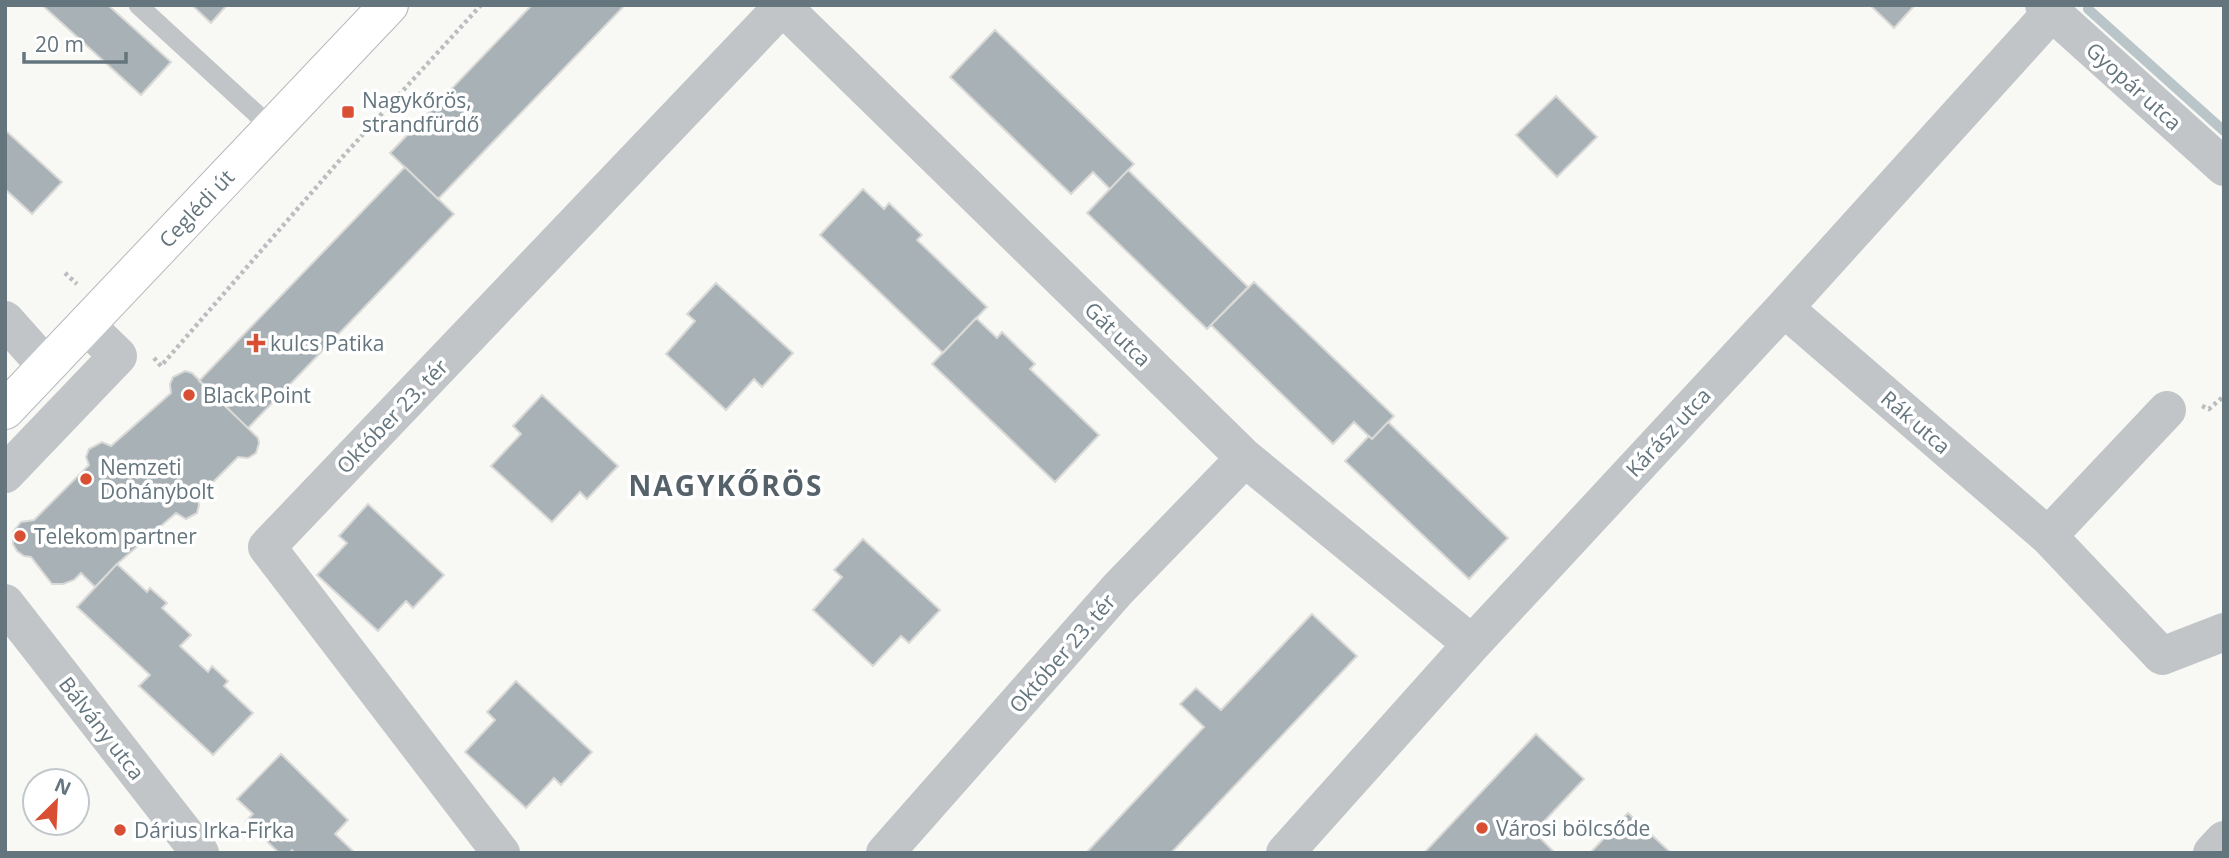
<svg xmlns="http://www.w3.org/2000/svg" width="2229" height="858" viewBox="0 0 2229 858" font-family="'Open Sans',sans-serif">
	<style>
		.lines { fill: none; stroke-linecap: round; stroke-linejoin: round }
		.stream { stroke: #b9c5c8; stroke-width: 10 }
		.building { fill: #a8b1b5; stroke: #d9d9d7; stroke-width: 2 }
		.primary-casing { stroke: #b4b9bc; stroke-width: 40 }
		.path { stroke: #bbbec0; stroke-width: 4.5; stroke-dasharray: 3.5 3.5; stroke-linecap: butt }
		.service { stroke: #c1c5c8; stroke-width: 19 }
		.minor { stroke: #c1c5c8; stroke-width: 38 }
		.primary { stroke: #fff; stroke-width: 38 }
		.poi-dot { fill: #d94f33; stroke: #fff; stroke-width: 2.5 }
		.labels { text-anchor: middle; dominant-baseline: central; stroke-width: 7; stroke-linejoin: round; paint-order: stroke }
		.street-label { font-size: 21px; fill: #64757e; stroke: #fff }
		.poi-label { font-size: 21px; fill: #64757e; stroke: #fff; text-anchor: start }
		.district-label { font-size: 28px; font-weight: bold; letter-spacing: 2px; fill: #56626a; stroke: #fff }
	</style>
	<rect width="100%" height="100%" fill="#f8f8f5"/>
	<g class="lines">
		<path class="stream" d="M2088,9L2224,131"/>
	</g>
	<path class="building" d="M42,5H108L171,62L141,95Z
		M192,5H227L211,23Z
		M532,5H625L438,199L390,153Z
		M1870,5H1915L1894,28Z
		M995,30L1134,164L1110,189L1093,172L1071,194L950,77Z
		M1556,96L1597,137L1557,177L1516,135Z
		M5,130L62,182L32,214L5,189Z
		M405,167L454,214L248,428L199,381Z
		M1128,170L1248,287L1207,329L1087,213Z
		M863,189L884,209L889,203L922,235L917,240L987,307L943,353L820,235Z
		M1254,282L1394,416L1372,439L1354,422L1333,444L1211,325Z
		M716,283L793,353L762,387L754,379L726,410L666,354L695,321L687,314Z
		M976,318L997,338L1002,332L1035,364L1030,369L1099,435L1055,482L932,364Z
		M185,371L192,373L258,438L259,443L256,453L248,458L238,457L197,498L199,505L197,513L186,519L176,513L117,564L95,587L81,573L74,580L63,584H52L31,557L24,556L17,551L13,544V532L21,522L34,520L89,465L86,457L89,449L102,442L111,446L171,393L170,384L173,377Z
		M542,395L618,466L587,499L580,492L552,522L491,466L521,434L513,426Z
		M1388,422L1508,538L1469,579L1345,461L1369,436L1372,439Z
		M368,504L444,575L413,608L406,601L378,631L317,575L347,543L339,536Z
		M863,539L940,610L909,643L901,636L873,666L813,610L842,577L834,570Z
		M117,564L147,592L150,588L167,603L162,608L191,635L180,646L208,672L212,666L228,681L224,686L253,713L213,755L139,686L150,675L77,607Z
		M1312,614L1357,656L1171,853H1086L1204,727L1180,704L1196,688L1221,710Z
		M516,681L592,752L561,785L554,778L526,808L465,752L495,720L487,712Z
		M1536,734L1584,779L1534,832L1555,853H1424Z
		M281,754L348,820L335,834L355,853H295L292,850L289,853H279L246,821L253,814L237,799Z
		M1628,813L1671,853H1590Z"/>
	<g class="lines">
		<defs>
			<g id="primary">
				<path id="s1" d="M5,410L389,5"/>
			</g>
		</defs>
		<use href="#primary" class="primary-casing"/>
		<path class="path" d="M65,273L77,284
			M154,358L161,366L346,153L481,5
			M2202,406L2209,409L2224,396"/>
		<path class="service" d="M138,5L272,128"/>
		<path class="minor" d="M781,5L1245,458L1472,644
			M2044,5L2224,167
			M1784,308L2048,536L2162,656L2224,632
			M5,320L46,366
			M5,474L118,356L86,325
			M2048,536L2167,410
			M5,603L200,853
			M501,853L267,547L782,7
			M885,853L1118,589L1245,458
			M1285,853L1472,644L1784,308L2052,12
			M2212,853L2224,840"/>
		<use href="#primary" class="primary"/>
	</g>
	<g class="poi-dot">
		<rect x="341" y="105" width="14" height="14" rx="3.5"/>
		<path d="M252.5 332.5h7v7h7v7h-7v7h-7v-7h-7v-7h7z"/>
		<circle cx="189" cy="395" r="7"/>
		<circle cx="86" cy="479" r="7"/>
		<circle cx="20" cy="536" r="7"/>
		<circle cx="1482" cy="828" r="7"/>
		<circle cx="120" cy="830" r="7"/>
	</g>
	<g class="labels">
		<g class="street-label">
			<text transform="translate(2134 86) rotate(42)">Gyopár utca</text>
			<text stroke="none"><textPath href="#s1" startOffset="278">Ceglédi út</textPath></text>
			<text transform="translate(1118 334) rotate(44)">Gát utca</text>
			<text transform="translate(392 416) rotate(-46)">Október 23. tér</text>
			<text transform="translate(1916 422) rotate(41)">Rák utca</text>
			<text transform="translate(1668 432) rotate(-47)">Kárász utca</text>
			<text transform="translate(1062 653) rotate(-49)">Október 23. tér</text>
			<text transform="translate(102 728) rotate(52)">Bálvány utca</text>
		</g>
		<g class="poi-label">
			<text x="362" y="100">Nagykőrös,<tspan x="362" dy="24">strandfürdő</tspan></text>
			<text x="270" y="343">kulcs Patika</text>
			<text x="203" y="395">Black Point</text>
			<text x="100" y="467">Nemzeti<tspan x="100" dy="24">Dohánybolt</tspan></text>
			<text x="34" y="536">Telekom partner</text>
			<text x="1496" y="828">Városi bölcsőde</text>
			<text x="134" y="830">Dárius Irka-Firka</text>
		</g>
		<g class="district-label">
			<text x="726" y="485">NAGYKŐRÖS</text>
		</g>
	</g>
	<rect width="2229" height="858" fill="none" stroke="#64757e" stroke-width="14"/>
	<g transform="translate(56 802) rotate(24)"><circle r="33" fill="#ffffff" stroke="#c1c8cb" stroke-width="2"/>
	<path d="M0-5L12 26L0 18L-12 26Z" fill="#d94f33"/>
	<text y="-10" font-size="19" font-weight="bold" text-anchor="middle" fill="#64757e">N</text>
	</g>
	<path d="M24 52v10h102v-10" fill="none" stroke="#64757e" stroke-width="3.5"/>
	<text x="35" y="52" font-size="21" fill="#64757e" stroke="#ffffff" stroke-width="5" paint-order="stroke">20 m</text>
</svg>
